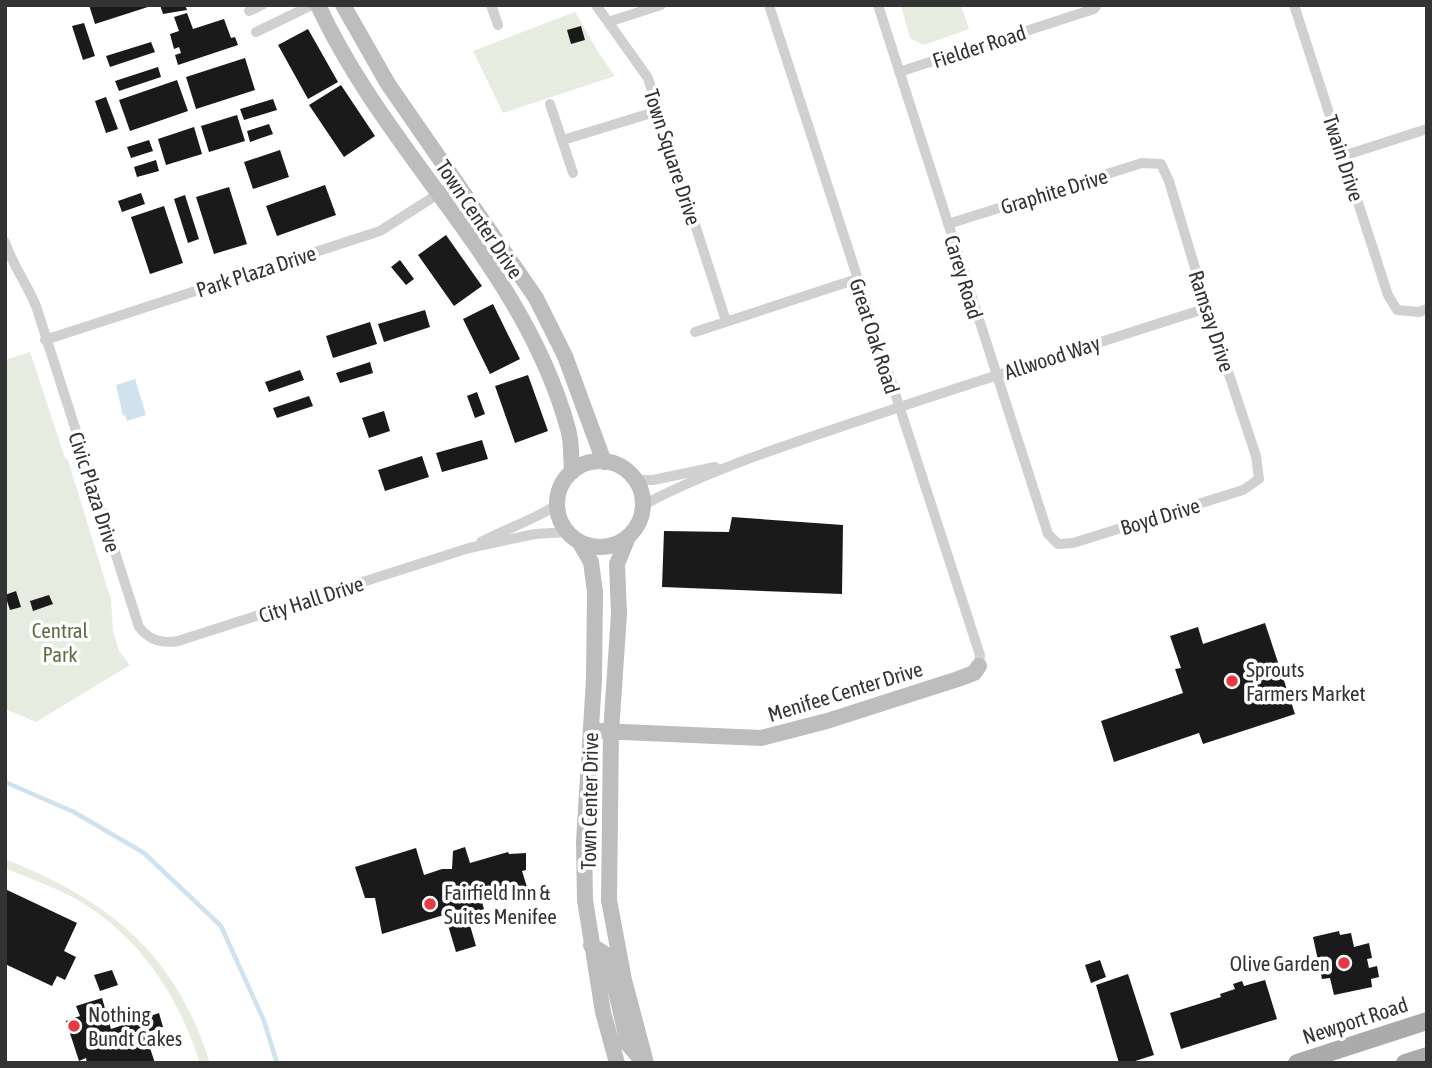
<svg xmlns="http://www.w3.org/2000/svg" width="1432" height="1068" viewBox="0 0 1432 1068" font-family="'Asap Condensed',sans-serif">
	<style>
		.green { fill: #e6ecdf }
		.water { fill: #cfe2ee }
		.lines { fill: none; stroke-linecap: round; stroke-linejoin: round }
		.stream { stroke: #cfe2ee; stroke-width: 4.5 }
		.building { fill: #1a1a1a }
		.street { stroke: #d0d0d0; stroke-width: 10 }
		.secondary { stroke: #bdbdbd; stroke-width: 16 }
		.primary { stroke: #ababab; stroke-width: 18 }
		.poi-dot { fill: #e63946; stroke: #fff; stroke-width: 2.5 }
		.labels { text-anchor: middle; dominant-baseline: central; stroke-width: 7; stroke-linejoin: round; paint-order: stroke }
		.street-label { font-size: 21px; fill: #333; stroke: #fff }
		.park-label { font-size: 21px; fill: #56703f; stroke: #fff }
		.poi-label { font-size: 21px; fill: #333; stroke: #fff; text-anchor: start }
	</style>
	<rect width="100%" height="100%" fill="#fff"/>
	<path class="green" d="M901,5H961L969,29L924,45L910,38Z
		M575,12L600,55L615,76L503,113L473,51Z
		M30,352L65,458L68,460L111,600L113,631L119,651L130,665L36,722L5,709V360Z
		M5,859C109,901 175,952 210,1063H200C180,1001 145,944 89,907C64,890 33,880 5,868Z"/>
	<path class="water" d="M135,379L146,415L127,421L125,415L123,416L116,385Z"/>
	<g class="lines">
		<path class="stream" d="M5,782L74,812L144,853L221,926L264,1021L277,1063"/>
	</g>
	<path class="building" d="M89,5H151V6L95,24Z
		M160,5H185L187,10L163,14Z
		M187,13L193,29L224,19L231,38L235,37L238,45L178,65L175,55L181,53L179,47L174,49L170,34L179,31L174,17Z
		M84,23L95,56L83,60L72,26Z
		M581,26L585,40L571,44L567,30Z
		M308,29L338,82L308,99L278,45Z
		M151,42L155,52L110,67L106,56Z
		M245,58L255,90L196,109L186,77Z
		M158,67L161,77L119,91L115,81Z
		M177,80L188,111L130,131L119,100Z
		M341,85L375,136L344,157L309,105Z
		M106,97L118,129L106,133L95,101Z
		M273,99L277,110L244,120L240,109Z
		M237,115L245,141L209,152L201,126Z
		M269,124L273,134L250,142L247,131Z
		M194,127L202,154L166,165L158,139Z
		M149,140L153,151L131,158L127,147Z
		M280,150L289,177L253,189L244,162Z
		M156,160L159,171L137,177L134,167Z
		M325,185L336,215L277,236L266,206Z
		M229,187L247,244L214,254L196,197Z
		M141,193L145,204L122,212L118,201Z
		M185,195L199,239L188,243L174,199Z
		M164,206L183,263L150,274L131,217Z
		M446,235L482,286L454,306L418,255Z
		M400,260L414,279L406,285L391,267Z
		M493,304L520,359L490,374L463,319Z
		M425,310L430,327L384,342L378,324Z
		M370,322L377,344L333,358L326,336Z
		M370,362L373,373L340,383L336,373Z
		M300,370L304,380L269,392L265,382Z
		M528,375L548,431L515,443L495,386Z
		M477,392L485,414L475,418L467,396Z
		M309,396L313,406L277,418L273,408Z
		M384,411L390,431L369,438L362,418Z
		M482,440L488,459L442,472L436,453Z
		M422,456L429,477L385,491L378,470Z
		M732,517L843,525L842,594L662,587L664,531L729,532Z
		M16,591L21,607L10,610L5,595Z
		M49,595L53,604L33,611L30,601Z
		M1265,623L1295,714L1203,744L1199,733L1114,762L1101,721L1183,693L1175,669L1181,668L1170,636L1198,627L1203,644Z
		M465,847L470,863L508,852L509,854L526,853V870L522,871L527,887L488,899H481L484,909L467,915L476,946L456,952L447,922V914L382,934L375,898H365L355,867L416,848L424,875L442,869H452L453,851Z
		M5,889L77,923L64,951L76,957L65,980L57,976L52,986L5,964Z
		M1339,931L1340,935L1351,933L1354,947L1369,943L1372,958L1367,959L1369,968L1377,966L1379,977L1371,979L1372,987L1334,995L1330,978L1322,979L1313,937Z
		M1100,960L1106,977L1091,983L1085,965Z
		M112,970L118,985L100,991L94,975Z
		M1128,974L1154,1055L1129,1063H1119L1096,985Z
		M1265,980L1277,1019L1181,1049L1170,1013L1221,997L1220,994L1235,989L1233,984L1242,981L1244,986Z
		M102,998L111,1029L159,1013L163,1027L145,1033L155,1063H87L86,1058L79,1061L66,1021L80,1016L76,1006Z"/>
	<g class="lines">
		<path class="street" d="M491,5L498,25
			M596,5L648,78L726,321
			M769,5L980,655L979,666
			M878,5L1048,534L1058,544L1073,543L1243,490L1259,479L1256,456L1207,308L1169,181L1161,164L1142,163L948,224
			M1294,5L1388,295L1397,310L1419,312L1427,309
			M249,11L262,5
			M608,22L661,5
			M256,32L312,5
			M899,72L1094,9L1097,5
			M550,104L573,173
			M563,140L658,111
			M1343,156L1427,129
			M5,242C13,266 27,284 36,306L139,627C149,640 161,644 178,641L469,548L535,534L568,532
			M695,332L857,279
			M45,340L380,231L457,182
			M636,480H653L715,467
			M643,505C709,470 781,447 852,423C969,383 1089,346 1207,308
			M481,542C506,529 533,520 557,505"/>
		<path class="secondary" d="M318,5C387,155 524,267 568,429C572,442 571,458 572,472
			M343,5L388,84L536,298L565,356L604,462
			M557 504a43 43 0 1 1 86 0a43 43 0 1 1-86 0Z
			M628,537L617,564L619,614L611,732L609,900L624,980L646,1063
			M580,543L591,562L595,592L594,679L584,842L585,900L603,1012L617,1063
			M600,731L761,738L827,721L958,679L974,673L979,666
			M591,945L608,956L628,1044L644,1063"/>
		<path class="primary" d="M1297,1063L1427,1021
			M1405,1063L1427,1056"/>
	</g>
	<g class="poi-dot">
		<circle cx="1232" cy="681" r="7"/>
		<circle cx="430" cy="904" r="7"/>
		<circle cx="1344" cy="963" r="7"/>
		<circle cx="74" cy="1026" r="7"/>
	</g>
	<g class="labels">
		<g class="street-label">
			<text transform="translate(979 46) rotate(-18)">Fielder Road</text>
			<text transform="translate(673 157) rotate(72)">Town Square Drive</text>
			<text transform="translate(1344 158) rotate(72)">Twain Drive</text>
			<text transform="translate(1054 191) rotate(-17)">Graphite Drive</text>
			<text transform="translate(480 219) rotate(56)">Town Center Drive</text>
			<text transform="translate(256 271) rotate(-18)">Park Plaza Drive</text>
			<text transform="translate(964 277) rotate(73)">Carey Road</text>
			<text transform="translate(1212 321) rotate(72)">Ramsay Drive</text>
			<text transform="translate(875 336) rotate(72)">Great Oak Road</text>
			<text transform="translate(1052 357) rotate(-18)">Allwood Way</text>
			<text transform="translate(95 492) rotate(72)">Civic Plaza Drive</text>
			<text transform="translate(1160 516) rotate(-17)">Boyd Drive</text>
			<text transform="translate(311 599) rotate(-18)">City Hall Drive</text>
			<text transform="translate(845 691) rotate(-17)">Menifee Center Drive</text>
			<text transform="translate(589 801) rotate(-89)">Town Center Drive</text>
			<text transform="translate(1355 1020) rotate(-18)">Newport Road</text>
		</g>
		<g class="park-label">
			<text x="60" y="630">Central<tspan x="60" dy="24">Park</tspan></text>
		</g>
		<g class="poi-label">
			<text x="1246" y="669">Sprouts<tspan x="1246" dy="24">Farmers Market</tspan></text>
			<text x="444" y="892">Fairfield Inn &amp;<tspan x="444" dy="24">Suites Menifee</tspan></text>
			<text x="1330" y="963" text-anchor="end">Olive Garden</text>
			<text x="88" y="1014">Nothing<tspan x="88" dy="24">Bundt Cakes</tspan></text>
		</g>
	</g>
	<rect width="1432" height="1068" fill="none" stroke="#333333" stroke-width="14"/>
</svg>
